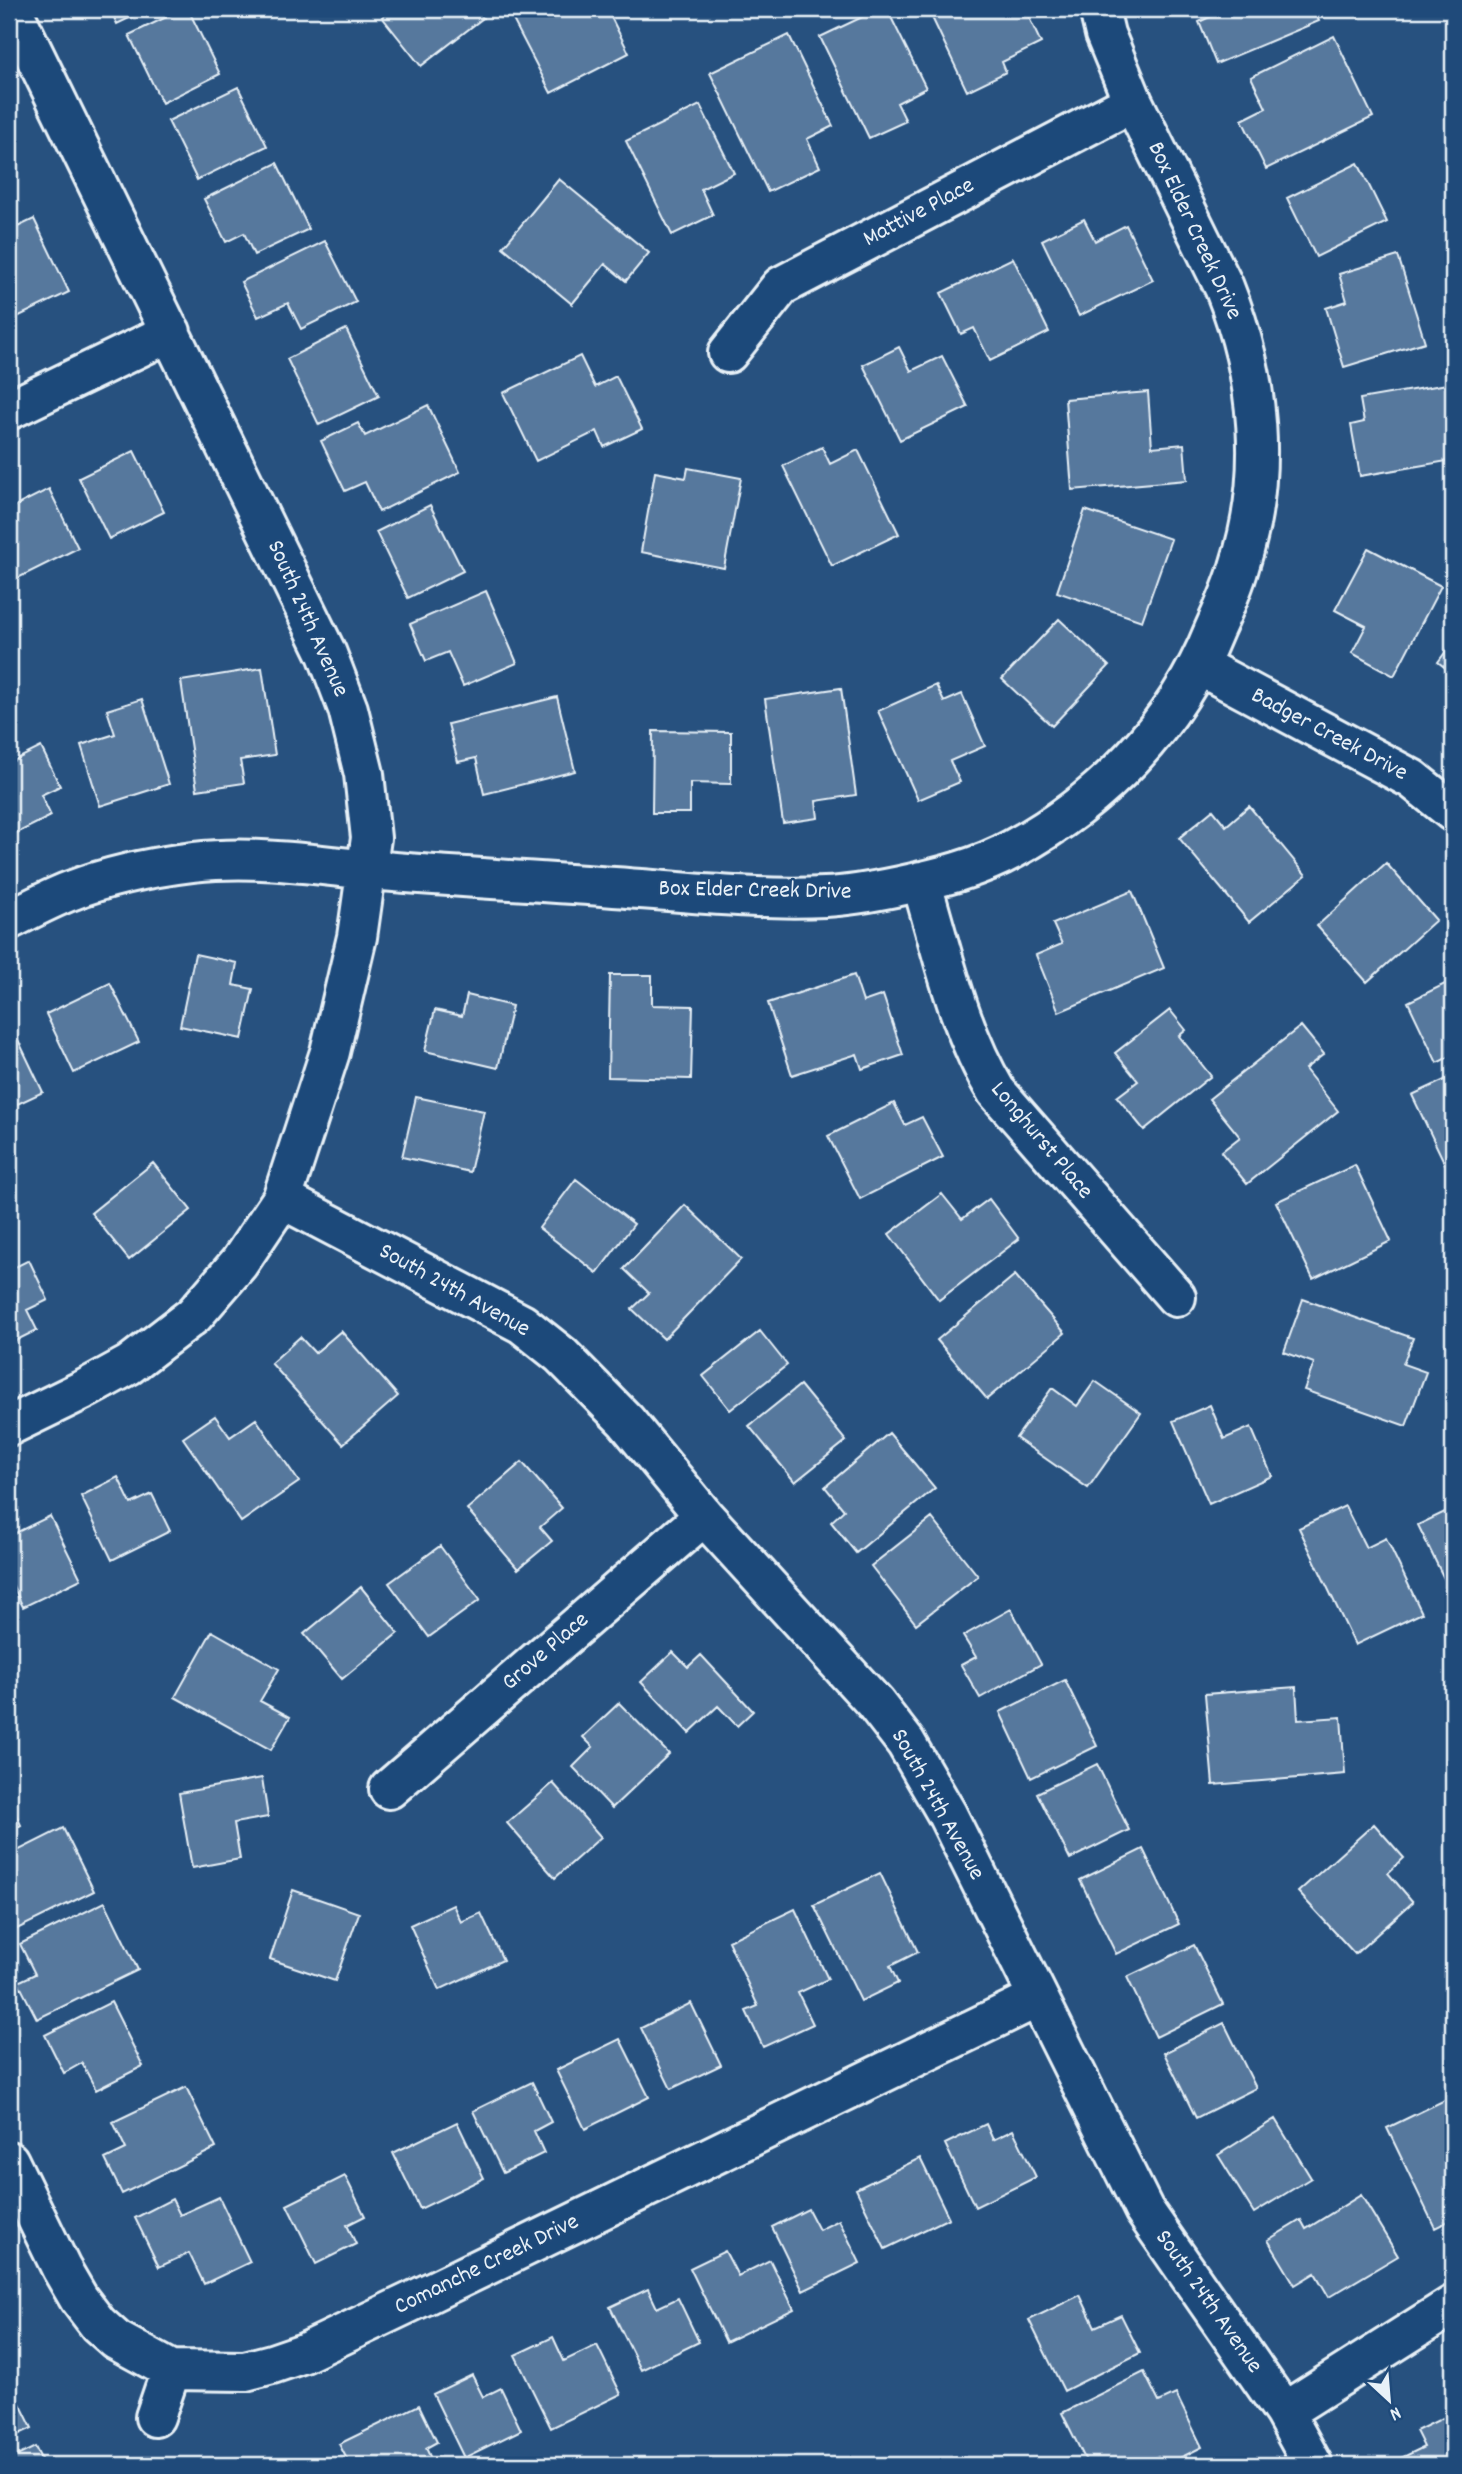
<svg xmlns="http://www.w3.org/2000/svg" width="1462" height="2474" viewBox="0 0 1462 2474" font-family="Dekko,sans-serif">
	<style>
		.building { fill: #57789d; stroke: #e8f1f8; stroke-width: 2 }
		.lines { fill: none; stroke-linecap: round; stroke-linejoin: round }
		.minor-casing { stroke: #e8f1f8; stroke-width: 44 }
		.minor { stroke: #1f4a7a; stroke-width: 38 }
		.labels { text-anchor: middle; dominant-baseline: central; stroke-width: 5; stroke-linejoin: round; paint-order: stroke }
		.street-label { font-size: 24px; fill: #e8f1f8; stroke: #1f4a7a }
	</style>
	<rect width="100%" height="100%" fill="#27517f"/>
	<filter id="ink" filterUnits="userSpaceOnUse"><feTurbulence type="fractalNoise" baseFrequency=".0143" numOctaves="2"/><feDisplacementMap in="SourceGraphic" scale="14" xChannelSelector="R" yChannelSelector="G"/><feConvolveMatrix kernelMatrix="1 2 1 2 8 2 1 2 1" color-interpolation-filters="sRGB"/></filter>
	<g filter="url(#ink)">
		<path class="building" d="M110,9H148L117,24Z
			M183,9H188L220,74L162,103L129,35Z
			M392,9H476L483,18L421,66L382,17Z
			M520,9H607L629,53L551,93L510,14Z
			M879,9H887L926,88L897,103L906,121L869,138L820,37Z
			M928,9H1025L1041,43L1002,62L1006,72L967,91Z
			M1214,9H1314L1319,21L1216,64L1199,22L1216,14Z
			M789,35L833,126L807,139L820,167L768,192L710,73Z
			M1334,36L1373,117L1266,169L1242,120L1266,108L1251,77Z
			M238,87L267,146L197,180L168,121Z
			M700,105L734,173L701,189L713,215L672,235L626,141Z
			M277,163L309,229L254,255L244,233L226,242L204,199Z
			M1358,163L1387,222L1316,257L1287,198Z
			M559,179L649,253L626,281L605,264L572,304L503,247Z
			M34,219L69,292L9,321V231Z
			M1084,219L1095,241L1126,225L1153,280L1079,316L1042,240Z
			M325,241L356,302L301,329L288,303L258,317L241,282Z
			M1398,256L1425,342L1344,367L1326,308L1347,301L1339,274Z
			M1013,258L1049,332L990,361L974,328L961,334L941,293Z
			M346,329L379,396L319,425L287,359Z
			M899,347L911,371L942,356L968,407L900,440L863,365Z
			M580,356L595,387L616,376L642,429L604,447L597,431L536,461L503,393Z
			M1453,383V460L1360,476L1351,425L1364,422L1360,399Z
			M1148,392L1152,447L1184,444L1187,480L1072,490L1065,399Z
			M428,405L460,472L379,512L365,482L345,491L321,441L358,423L365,436Z
			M822,447L830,464L858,450L899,534L832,566L783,466Z
			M134,451L164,512L109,539L79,478Z
			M688,468L741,478L724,568L641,552L655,472L686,478Z
			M49,489L78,548L14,580L9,569V509Z
			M430,505L463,571L408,598L376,532Z
			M1085,510L1171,539L1142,621L1057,592Z
			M1368,548L1441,586L1394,676L1352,653L1366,626L1335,610Z
			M486,591L517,663L463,686L448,652L426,661L410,624Z
			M1059,619L1109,666L1052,726L1002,679Z
			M1453,642V674L1438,662Z
			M262,668L275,755L240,760L244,783L197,790L181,681Z
			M936,685L944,702L962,694L985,746L950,761L960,782L918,800L878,711Z
			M841,688L856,795L816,801L818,818L783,823L765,699Z
			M557,697L575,771L484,794L476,758L458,762L448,724Z
			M142,699L169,784L100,806L81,745L115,734L107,710Z
			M653,731L731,732V784L690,783V813H652Z
			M41,747L60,786L41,795L51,816L15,834L9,822V763Z
			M1249,806L1306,875L1249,922L1179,838L1213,810L1226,826Z
			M1386,863L1436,920L1367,982L1317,926Z
			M1132,891L1164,968L1059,1012L1036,955L1062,944L1053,924Z
			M195,954L237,963L233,985L253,989L242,1039L180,1026Z
			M610,975H652V1005L693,1006L691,1079L608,1077Z
			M854,975L863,1002L883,995L903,1055L862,1069L857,1054L792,1075L768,1003Z
			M1453,980V1055L1437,1063L1408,1002Z
			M110,983L139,1042L74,1073L46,1014Z
			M467,995L512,1006L498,1068L425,1051L435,1010L462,1016Z
			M1170,1010L1186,1030L1179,1036L1211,1076L1144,1130L1117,1097L1138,1081L1115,1053Z
			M11,1025L43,1092L9,1108V1026Z
			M1301,1026L1324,1054L1305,1069L1338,1111L1247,1184L1221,1152L1240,1137L1209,1099Z
			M1453,1076V1160L1445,1164L1412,1095Z
			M416,1097L484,1111L470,1172L402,1157Z
			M894,1103L905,1125L922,1117L943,1157L860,1199L828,1136Z
			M153,1163L191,1210L129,1260L91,1213Z
			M1355,1165L1391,1241L1313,1279L1276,1202Z
			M576,1179L634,1224L597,1273L539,1228Z
			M942,1194L962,1219L989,1199L1019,1239L939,1300L889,1234Z
			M685,1205L741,1259L664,1339L632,1309L649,1293L624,1269Z
			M29,1260L48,1300L27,1310L37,1330L9,1344V1270Z
			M1015,1275L1065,1333L987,1399L937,1340Z
			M1303,1299L1413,1338L1403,1364L1426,1372L1406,1426L1304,1390L1314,1363L1284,1352Z
			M341,1331L398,1396L343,1444L271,1363L300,1337L315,1353Z
			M760,1331L787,1365L730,1410L703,1376Z
			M1095,1381L1141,1413L1088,1488L1016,1438L1052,1388L1077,1406Z
			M800,1385L846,1441L795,1482L749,1426Z
			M1210,1405L1224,1439L1251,1427L1272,1476L1209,1504L1173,1421Z
			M215,1416L230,1437L256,1419L299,1482L241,1522L183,1438Z
			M889,1433L935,1488L856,1553L831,1522L844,1510L825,1487Z
			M522,1462L562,1508L540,1527L552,1541L518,1569L467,1509Z
			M118,1477L131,1504L152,1494L170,1531L112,1560L81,1496Z
			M1345,1506L1366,1548L1386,1538L1422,1613L1355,1645L1299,1528Z
			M1453,1508V1597L1418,1525Z
			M50,1516L81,1579L23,1607L9,1578V1536Z
			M932,1518L978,1576L916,1624L871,1566Z
			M440,1546L480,1600L429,1637L389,1583Z
			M361,1587L398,1633L342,1679L304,1634Z
			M1011,1609L1041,1664L980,1698L961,1665L976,1657L963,1636Z
			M212,1631L279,1669L260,1701L290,1717L271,1750L175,1697Z
			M673,1652L688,1667L701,1655L753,1711L737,1726L718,1706L689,1733L641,1682Z
			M1065,1680L1097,1746L1031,1778L1000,1712Z
			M1296,1687L1298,1720L1341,1717L1345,1774L1213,1785L1205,1694Z
			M619,1703L669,1754L612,1808L573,1767L593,1747L583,1737Z
			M1097,1764L1129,1830L1070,1859L1037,1793Z
			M262,1778L268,1817L234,1823L240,1859L192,1868L179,1793Z
			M553,1783L601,1837L555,1878L507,1823Z
			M9,1800L21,1825L9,1832Z
			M1374,1824L1404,1858L1388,1873L1413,1902L1355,1954L1298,1892Z
			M63,1828L94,1891L9,1933V1855Z
			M1143,1849L1179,1924L1116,1954L1080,1880Z
			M880,1873L918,1952L890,1966L898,1983L861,2001L814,1905Z
			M293,1890L359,1913L335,1981L270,1959Z
			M105,1902L138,1970L37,2019L18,1982L35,1974L20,1944Z
			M453,1905L461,1922L481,1913L503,1960L439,1990L410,1925Z
			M795,1909L828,1979L798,1993L813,2024L763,2047L746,2011L758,2006L728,1941Z
			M1194,1945L1223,2004L1156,2037L1127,1977Z
			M111,2002L143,2066L96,2090L82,2063L64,2073L45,2035Z
			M691,2003L721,2065L671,2089L641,2028Z
			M1224,2023L1256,2088L1196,2118L1164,2053Z
			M620,2039L649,2097L585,2129L556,2070Z
			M532,2082L551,2122L534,2131L544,2153L503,2173L473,2111Z
			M186,2087L216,2148L122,2194L105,2159L126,2149L113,2122Z
			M1453,2096V2219L1435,2228L1387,2128Z
			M1275,2119L1311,2178L1254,2213L1218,2155Z
			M457,2122L484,2178L420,2209L393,2153Z
			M986,2124L993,2140L1013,2130L1036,2177L975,2207L945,2144Z
			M920,2158L949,2218L885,2249L856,2189Z
			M345,2176L365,2216L347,2225L356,2244L316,2264L287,2205Z
			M1361,2195L1398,2256L1329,2297L1315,2273L1295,2285L1268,2240L1301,2220L1306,2229Z
			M219,2197L250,2262L204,2284L189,2253L159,2267L135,2218L172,2199L180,2215Z
			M808,2209L819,2230L839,2220L860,2263L803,2291L772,2227Z
			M725,2251L738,2276L770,2260L794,2309L726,2342L690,2268Z
			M648,2289L657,2308L678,2298L699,2342L641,2370L610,2307Z
			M1080,2295L1095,2327L1121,2315L1140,2353L1064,2391L1029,2320Z
			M553,2337L564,2361L597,2345L621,2394L551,2428L515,2355Z
			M1144,2372L1159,2402L1176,2394L1202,2447L1166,2465H1163L1158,2456L1140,2465H1088L1062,2413Z
			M472,2375L483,2397L501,2388L521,2430L464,2458L433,2394Z
			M9,2381L32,2428L9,2439Z
			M419,2405L437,2442L426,2448L434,2465H350L339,2444Z
			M1453,2413V2465H1401L1399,2459L1424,2447L1416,2431Z
			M35,2447L44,2465H9V2460Z"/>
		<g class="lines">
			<defs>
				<path id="minor" d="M728,353L781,286L1133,102
					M9,410L171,332
					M1200,666L1412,779L1453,812
					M921,881C942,951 958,1028 996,1091L1176,1297
					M9,920C29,910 49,899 70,891C108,876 152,867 193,862C253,855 310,864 370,870C451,877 533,881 614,887C684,892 755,900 825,897C851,896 876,891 900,886C938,878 979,868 1013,849C1102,801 1176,725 1214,630C1223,610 1233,589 1239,567C1269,474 1260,377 1224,287L1133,102L1105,34L1099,9
					M282,1199L522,1324L561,1355L626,1421L704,1516L875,1703L906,1743L947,1814L1144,2210L1284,2412L1313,2465
					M9,1426L87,1388L129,1365L194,1315L239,1263L282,1199L330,1052L357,937L371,838L364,774L348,709L327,654L12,9
					M389,1789L704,1516
					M9,2161L61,2268L79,2299L98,2324L116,2340L171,2370L245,2371L272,2364L304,2353L413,2301L1037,1998
					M1284,2412L1453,2305
					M155,2417L171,2370"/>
			</defs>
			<use href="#minor" class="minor-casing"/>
			<use href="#minor" class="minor"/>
		</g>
	</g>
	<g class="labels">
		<g class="street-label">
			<text transform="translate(919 213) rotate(-28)">Mattive Place</text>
			<text transform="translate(1194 231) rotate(65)">Box Elder Creek Drive</text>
			<text transform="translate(307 619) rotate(66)">South 24th Avenue</text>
			<text transform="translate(1329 735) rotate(28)">Badger Creek Drive</text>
			<text transform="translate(755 891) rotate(1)">Box Elder Creek Drive</text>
			<text transform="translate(1041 1141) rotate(50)">Longhurst Place</text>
			<text transform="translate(454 1291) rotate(29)">South 24th Avenue</text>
			<text transform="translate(546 1652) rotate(-41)">Grove Place</text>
			<text transform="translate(937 1805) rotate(61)">South 24th Avenue</text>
			<text transform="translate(487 2265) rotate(-26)">Comanche Creek Drive</text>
			<text transform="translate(1208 2302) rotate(55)">South 24th Avenue</text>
		</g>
	</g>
	<rect width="1462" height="2474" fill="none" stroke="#1f4a7a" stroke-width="35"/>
	<rect x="18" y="18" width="1427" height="2439" fill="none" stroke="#e8f1f8" stroke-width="2.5" filter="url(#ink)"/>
	<g transform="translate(1389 2400) rotate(154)" stroke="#1f4a7a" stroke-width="5" paint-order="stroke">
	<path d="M0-5L12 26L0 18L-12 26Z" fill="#e8f1f8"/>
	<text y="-10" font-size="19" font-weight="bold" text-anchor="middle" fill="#e8f1f8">N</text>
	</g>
</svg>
